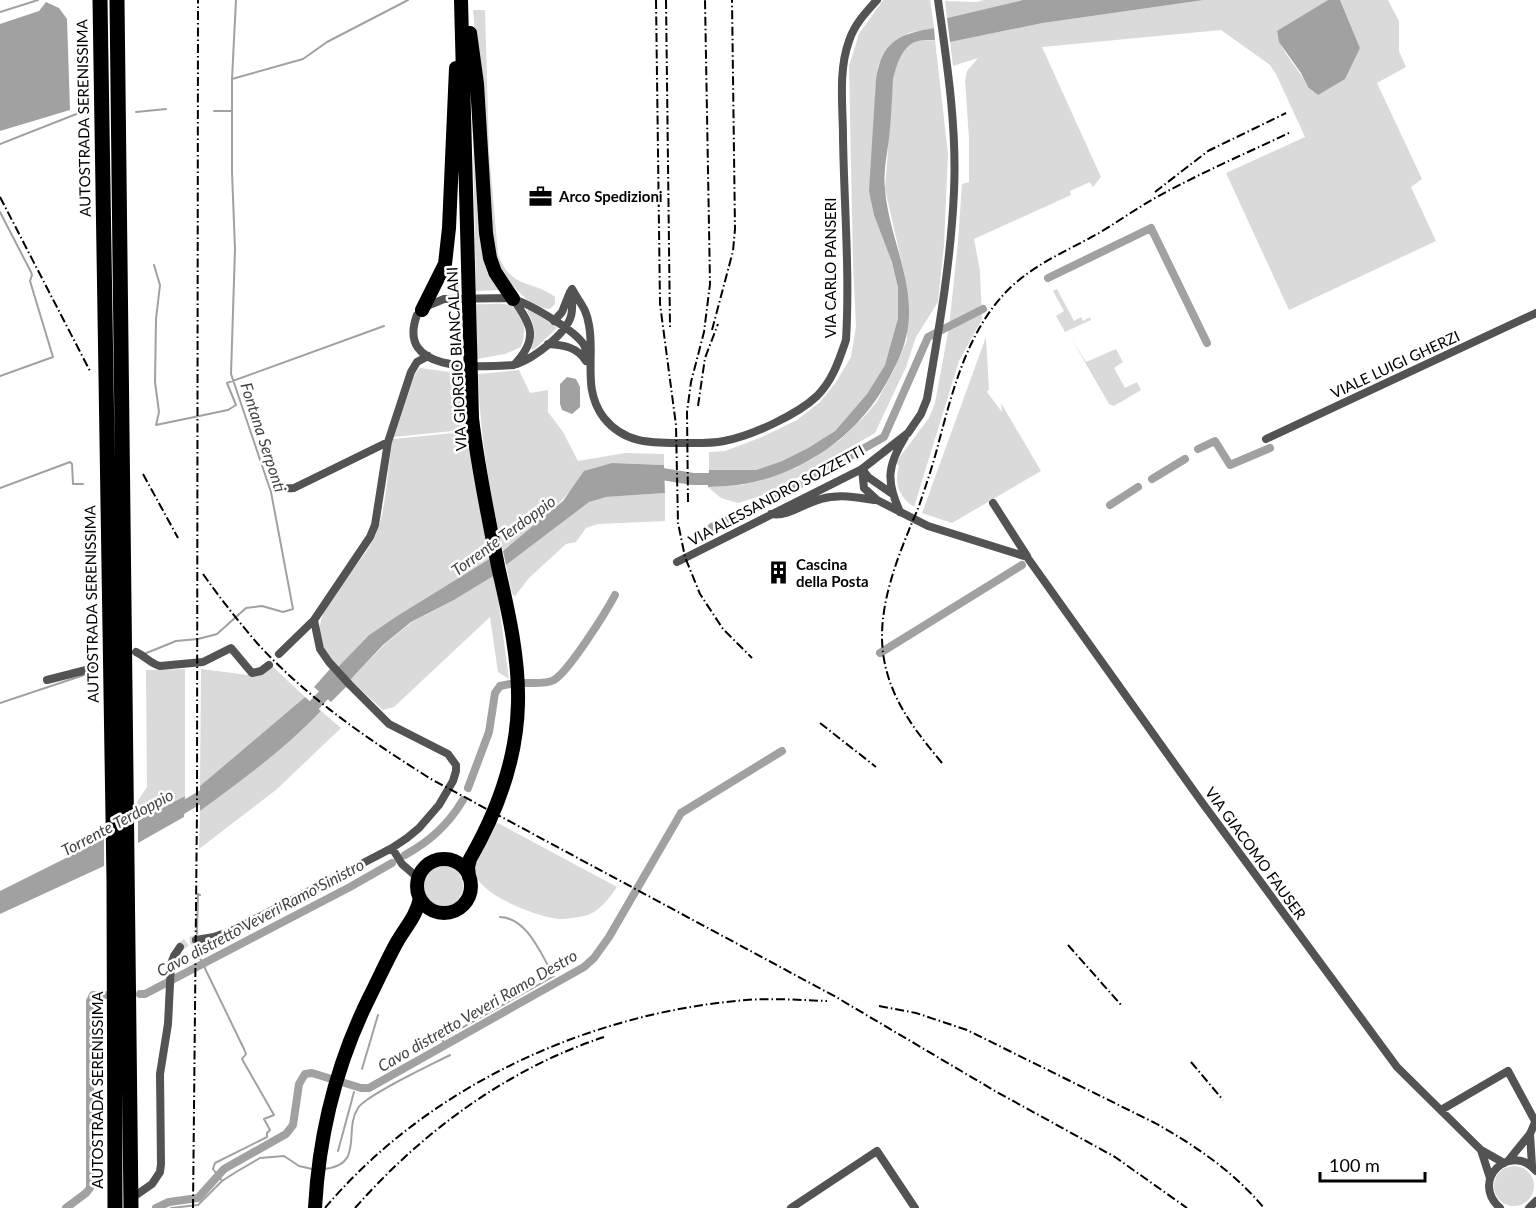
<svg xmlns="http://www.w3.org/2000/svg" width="1536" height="1208" viewBox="0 0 1536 1208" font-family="Lato,sans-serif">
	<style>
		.green { fill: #dadada }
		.water { fill: #a1a1a1 }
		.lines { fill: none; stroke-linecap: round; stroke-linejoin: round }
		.stream { stroke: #a1a1a1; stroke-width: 2 }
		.canal { stroke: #a1a1a1; stroke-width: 8 }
		.river { stroke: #a1a1a1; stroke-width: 12 }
		.street-tunnel { stroke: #d9d9d9; stroke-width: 8; stroke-dasharray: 8 4; stroke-linecap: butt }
		.street { stroke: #535353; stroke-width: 8 }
		.primary { stroke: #000; stroke-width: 14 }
		.highway { stroke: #000; stroke-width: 15 }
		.rail { stroke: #000; stroke-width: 2; stroke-dasharray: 9 3 1.5 3; stroke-linecap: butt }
		.labels { text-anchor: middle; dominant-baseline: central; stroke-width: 5; stroke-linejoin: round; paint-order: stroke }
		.street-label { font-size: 15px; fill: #000; stroke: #fff }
		.poi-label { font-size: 15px; font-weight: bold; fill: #000; stroke: #fff; text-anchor: start }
		.water-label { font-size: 16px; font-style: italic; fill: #424242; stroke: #fff }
	</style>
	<rect width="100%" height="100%" fill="#fff"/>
	<path class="green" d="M883,0H930L934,28L908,33L885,53L878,66L876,79L874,126L892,262L898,288V318L885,365L867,394L835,431L808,448L782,461L756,470H709V452L725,451L762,437L797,420L820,402L836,382L851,357L856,326L853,265L849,66L859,34Z
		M984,0H1023L947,18L945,1L977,2Z
		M1204,0H1328L1277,32C1280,52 1299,68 1308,87L1360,48L1340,0H1388L1399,21V51L1406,67L1377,83L1422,179L1411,187L1436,241L1289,310L1226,173L1305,137L1276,74L1270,65L1221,30L1042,47L1101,177L1093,187L1090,182L1070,191L1071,195L974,239L980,271L982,319L959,361L914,507C899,496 894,485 899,466L896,462L929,418L935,403L949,327L958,242L962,184L969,182V139L965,80L967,71L978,58L953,66L950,42L1043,23Z
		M473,10H485L489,151L498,254C511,290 533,280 555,297V304L550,309C528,309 506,278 495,262Z
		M935,40L948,154L944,245L938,302L916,337L906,367L875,433L773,492L738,503L721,498L708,487L742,485L796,468L814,458L840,440L862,419L876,403L894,370L907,340L905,277L885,189L893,80C896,67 901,48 915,42C921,40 929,41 935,40Z
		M472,97L483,254L487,273L501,290L476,291Z
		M1057,289L1074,321L1081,317L1083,321L1090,317L1091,320L1065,332L1056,316L1064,311L1053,291Z
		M476,304C486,305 500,302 510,305C527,310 526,335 521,347L505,354L477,359Z
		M529,309L555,325L557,328L533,350L531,349C537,334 535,325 527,311Z
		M986,337L989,389L987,392L1002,412L1001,403L1041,471L952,523L922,513Z
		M1071,338L1086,362L1116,349L1123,362L1114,368L1125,388L1137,382L1141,390L1114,406L1109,404Z
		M420,368L465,374L491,558L397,616L369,635L338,667C287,618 357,579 376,534C387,508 387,468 393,439L454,433L453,431L394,437L415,374Z
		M519,370L530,393L548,390V412L563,432L578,461L625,453L664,454V465L612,463L573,488L550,513L503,551C489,492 480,434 478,374Z
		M665,493V521L598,524L586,528L576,542L566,544L529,578L515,596L512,594L506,565L588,502L605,497Z
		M495,575L509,679L498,672L490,617L394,707L383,710L350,680L385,644L412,622L454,600Z
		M272,666L305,697L200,786L201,669L257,676Z
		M185,669V796L138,821L137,802L147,787L146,670Z
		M321,711L341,728L276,790L199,849L200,811C242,780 285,749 321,711Z
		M496,822L617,887C609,898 601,910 588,915C580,917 568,919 560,919C540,918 478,895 475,872C473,858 489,834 496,822Z
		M421 886a21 21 0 1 1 42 0a21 21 0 1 1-42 0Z
		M1494 1186a20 20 0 1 1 40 0a20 20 0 1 1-40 0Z"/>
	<path class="water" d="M1023,0H1204L1043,23L950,42L947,18Z
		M1328,0H1340L1360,48L1345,79L1318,95L1308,87L1301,73L1279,42L1277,31Z
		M46,2L59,8L67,19L70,110L0,131V24L39,11Z
		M934,28L935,40C929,40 921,40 915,42C901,48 896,67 893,80C892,100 891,119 889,139C887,155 883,172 885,189C888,229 908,268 909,309C910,336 900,359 887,382C858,435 805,473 744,484C733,486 720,486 708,487L709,470H756L782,461L808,448L835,431L867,394L885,365L898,318V288L892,262L874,215L869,191L876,79C882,41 899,34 934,28Z
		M567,377L576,379L580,387V407L572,414L562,410L560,404V384Z
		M612,463L664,465L665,493L606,497L589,502L506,565L503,551L563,501L584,471Z
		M491,558L495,575L454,600L411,622L383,645L350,680L338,667L369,635L397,616Z
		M330,669L347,686L331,702L314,687Z
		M305,697L321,711C285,749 242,780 200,811V786Z
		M185,796L184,817L138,843V821Z
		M104,839V866L0,914V891Z"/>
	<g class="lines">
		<path class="stream" d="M0,12L38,0
			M232,79L236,0
			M214,111H232
			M136,112L166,109
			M0,144L84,111
			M0,212L31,272L32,275L30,281L53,357L0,376
			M154,265L160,285L156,319L155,382L159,412L156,425L228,410L236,405L227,383L384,326
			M0,488L70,462L72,464L73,484H83
			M144,654L176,641L198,639L217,634L246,608L262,606L283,612L293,609L271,492L231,374L235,249L232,172V79L303,59L327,42L408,0
			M0,703L84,675
			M197,934L198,894L200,895
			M197,947V952L244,1049L246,1054L242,1059L274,1115L264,1119L270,1130L267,1133V1137L215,1163L213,1169L222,1181
			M444,1043L442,1039L554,976C541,955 528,918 500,917
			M362,1069L378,1015
			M338,1151L354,1092
			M324,1169C365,1165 343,1131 358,1108C366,1095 433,1064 450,1055
			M171,1208L198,1205L222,1181L236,1172L260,1158L284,1156L299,1166L312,1169"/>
		<path class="canal" d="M1048,278L1151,228L1207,343
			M1198,449L1215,441L1230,465L1270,448
			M1152,479L1185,459
			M1110,505L1138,487
			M712,527L772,500L884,437L928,337L983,309
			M880,653L1022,565
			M526,683C535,683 546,684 554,680C569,671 606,612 615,595
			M468,788L489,732L495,693L500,686L510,684
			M405,855C430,841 448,825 463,800
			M140,994H145L350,887L392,863
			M66,1208L86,1193L90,1188V1001L93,995H105
			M156,1208L169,1202L198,1198L224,1169L286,1134L293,1125L299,1084L305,1074L312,1073L361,1088H369L584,967L594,958L609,937L681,813L782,751"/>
		<path class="river" d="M650,472L693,479H725
			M304,716L333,685
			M172,814L214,789"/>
		<path class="street-tunnel" d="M180,947L188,941L196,940"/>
		<path class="street" d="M572,289C580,304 586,307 589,325C595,357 582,390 604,418C624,443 650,443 678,443C693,443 709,444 724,441C751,436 797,415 817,396C833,380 839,360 846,340C850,273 844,204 843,137C843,107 838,71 849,41C854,25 866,12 877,0
			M510,298L513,299C532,325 539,339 514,365C480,367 395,374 417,315L427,306L444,299Z
			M513,299C530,304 576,331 584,345C585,346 586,353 587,355
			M554,321L562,312L570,292
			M548,344C564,345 577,347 586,361
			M517,364C534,358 566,334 571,316C573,309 572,299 572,292
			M1266,439L1536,313
			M862,469L864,488L877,500L928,526L1027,557L1201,801L1397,1067L1481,1150L1504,1163
			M862,469L868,477L891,493
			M275,483C282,488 286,489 294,488L388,442
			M993,503L1027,556
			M900,512C886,481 887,466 905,437
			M771,514C789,517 804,503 821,499C838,494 857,497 874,500
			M677,562L862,469L908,433L921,414L927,399C939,329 951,261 954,191C957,127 947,63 938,0
			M136,652C145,656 151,664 160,666L203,662L231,648L252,673L261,671L269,665
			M279,654L314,620
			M47,680L94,668
			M392,848L402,864L418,878
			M196,940L214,937L236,929L392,848L407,838L419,828L439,805L453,781L456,771V765L448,754L389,724L350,685L329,662L320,649L314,620L370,537L375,525L388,442L411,372L417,362L428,356
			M1441,1110L1508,1071L1535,1121
			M1530,1134L1532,1166
			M1481,1150L1490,1178
			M1508,1161L1530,1134L1536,1120
			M129,1200L152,1184L160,1172L161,1164L160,1074L168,1024L171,964L174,956L180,947
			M791,1208L877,1151L915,1208
			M1500,1208C1469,1180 1511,1141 1536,1171
			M1529,1208L1536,1201"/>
		<path class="primary" d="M461,0L472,418C478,470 489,520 499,571C509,614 519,659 518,703C517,757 497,812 470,859L468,867L469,877
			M470,33L477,84L486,233L490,258L495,272L513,299
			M422,310L445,264L449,228L456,68
			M417 886a27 27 0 1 1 54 0a27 27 0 1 1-54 0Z
			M315,1208C319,1134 337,1062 370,996C379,978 387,960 397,942C405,928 417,915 420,898"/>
		<path class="highway" d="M100,0L114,880L115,1208
			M117,0L131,1208"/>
		<path class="rail" d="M656,0L660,304L676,425L678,523L685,557L700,594L723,629L752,658
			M666,0L670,327
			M1155,192L1208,151L1286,113
			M0,197L90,371
			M712,330L733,251L735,229L732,0
			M698,406L705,358L718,324
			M143,474L178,538
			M688,502L687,412L691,382L704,332L710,284L705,0
			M203,574C220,598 238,621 257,643C307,698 369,740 431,779L836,997L995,1091L1115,1157L1187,1208
			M820,723L876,767
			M942,763C914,729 889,698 883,653C878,612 893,569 909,530C912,522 916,514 919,506C926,485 933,465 938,445C953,389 968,328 1011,287C1038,262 1069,250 1099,233C1119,221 1137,208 1157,197C1200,173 1247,153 1291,132
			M1068,945L1122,1006
			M879,1006L916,1013L967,1030L1155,1123C1196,1146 1234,1172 1264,1208
			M1191,1062L1223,1100
			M193,1208L197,809L198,0
			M325,1208C428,1086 588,1013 746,1000C773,998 800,1000 827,1001
			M355,1208C422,1132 507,1069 604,1037"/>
	</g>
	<defs>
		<symbol id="office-bare" viewBox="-9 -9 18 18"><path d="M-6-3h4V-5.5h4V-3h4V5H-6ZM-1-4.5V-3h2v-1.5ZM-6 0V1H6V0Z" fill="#000" stroke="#fff" stroke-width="2.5" paint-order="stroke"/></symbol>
		<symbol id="building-bare" viewBox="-9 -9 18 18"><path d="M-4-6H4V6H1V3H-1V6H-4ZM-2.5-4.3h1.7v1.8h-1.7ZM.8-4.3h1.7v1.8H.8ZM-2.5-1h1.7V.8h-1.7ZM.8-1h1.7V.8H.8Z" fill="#000" stroke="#fff" stroke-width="2.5" paint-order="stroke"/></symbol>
	</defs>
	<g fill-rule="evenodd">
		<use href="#office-bare" x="524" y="180" width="33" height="33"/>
		<use href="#building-bare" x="762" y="556" width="33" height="33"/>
	</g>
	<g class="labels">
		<g class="street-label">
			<text transform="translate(83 118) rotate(-91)">AUTOSTRADA SERENISSIMA</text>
			<text transform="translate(830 268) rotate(-90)">VIA CARLO PANSERI</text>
			<text transform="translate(456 359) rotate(-93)">VIA GIORGIO BIANCALANI</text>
			<text transform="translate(1395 364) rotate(-25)">VIALE LUIGI GHERZI</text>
			<text transform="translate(776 495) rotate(-28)">VIA ALESSANDRO SOZZETTI</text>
			<text transform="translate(91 604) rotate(-91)">AUTOSTRADA SERENISSIMA</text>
			<text transform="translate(1256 853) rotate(54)">VIA GIACOMO FAUSER</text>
			<text transform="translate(97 1090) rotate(-90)">AUTOSTRADA SERENISSIMA</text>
		</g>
		<g class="poi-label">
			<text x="559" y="196">Arco Spedizioni</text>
			<text x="796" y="564">Cascina<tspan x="796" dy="17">della Posta</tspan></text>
		</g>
		<g class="water-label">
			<text transform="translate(264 437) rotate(72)">Fontana Serponti</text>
			<text transform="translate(503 535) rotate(-36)">Torrente Terdoppio</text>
			<text transform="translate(117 822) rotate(-28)">Torrente Terdoppio</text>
			<text transform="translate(260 917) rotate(-28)">Cavo distretto Veveri Ramo Sinistro</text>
			<text transform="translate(477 1010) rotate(-30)">Cavo distretto Veveri Ramo Destro</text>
		</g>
	</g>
	<path d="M1320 1172v9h105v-9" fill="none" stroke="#000000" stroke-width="3"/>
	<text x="1329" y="1172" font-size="18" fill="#000000" stroke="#ffffff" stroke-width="4.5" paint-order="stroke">100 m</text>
</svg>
